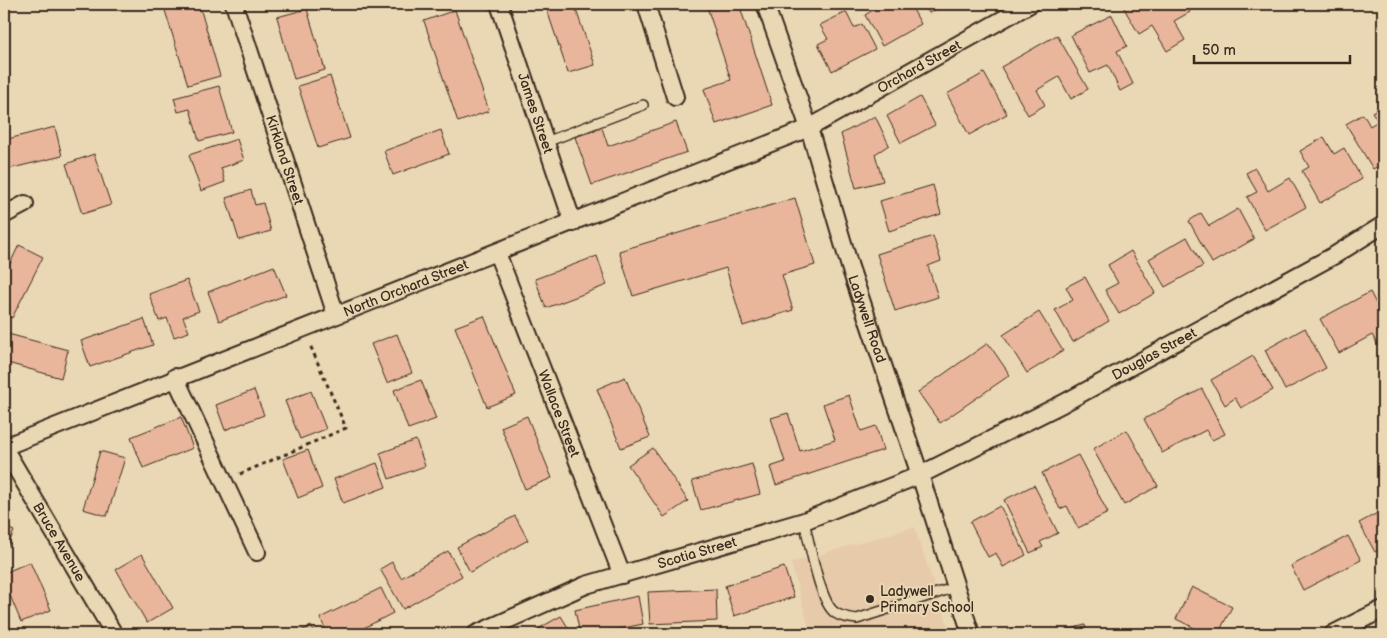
<svg xmlns="http://www.w3.org/2000/svg" width="1387" height="638" viewBox="0 0 1387 638" font-family="'Balsamiq Sans',sans-serif">
	<style>
		.built { fill: #e6caa9 }
		.building { fill: #e9b69b; stroke: #3b2a1e }
		.lines { fill: none; stroke-linecap: round; stroke-linejoin: round }
		.service-casing { stroke: #3b2a1e; stroke-width: 12 }
		.minor-casing { stroke: #3b2a1e; stroke-width: 20 }
		.path { stroke: #3b2a1e; stroke-width: 3; stroke-dasharray: 4 4; stroke-linecap: butt }
		.service { stroke: #ead7b4; stroke-width: 9 }
		.minor { stroke: #ead7b4; stroke-width: 16 }
		.poi-dot { fill: #3b2a1e; stroke: #ead7b4; stroke-width: 2 }
		.labels { text-anchor: middle; dominant-baseline: central; stroke-width: 4; stroke-linejoin: round; paint-order: stroke }
		.street-label { font-size: 14px; fill: #3b2a1e; stroke: #ead7b4 }
		.poi-label { font-size: 14px; fill: #3b2a1e; stroke: #ead7b4; text-anchor: start }
	</style>
	<rect width="100%" height="100%" fill="#ead7b4"/>
	<filter id="ink" filterUnits="userSpaceOnUse"><feTurbulence type="fractalNoise" baseFrequency=".02" numOctaves="2"/><feDisplacementMap in="SourceGraphic" scale="10" xChannelSelector="R" yChannelSelector="G"/><feConvolveMatrix kernelMatrix="1 2 1 2 8 2 1 2 1" color-interpolation-filters="sRGB"/></filter>
	<g filter="url(#ink)">
		<path class="built" d="M914,527L951,634H811L791,563Z"/>
		<path class="building" d="M163,4H199L220,76L188,85Z
			M545,4H574L595,65L568,73Z
			M706,4H739L772,105L716,124L704,89L731,80Z
			M882,4H910L921,24L882,46L865,15Z
			M923,4H946L929,13Z
			M1124,4H1185L1190,12L1174,21L1185,40L1167,51L1152,26L1139,34L1122,5Z
			M1211,4H1225L1215,10Z
			M307,9L325,70L294,79L277,17Z
			M455,10L489,111L458,122L424,21Z
			M846,12L854,28L862,24L875,49L832,71L818,44L828,39L820,25Z
			M1112,15L1127,46L1117,51L1133,84L1120,91L1108,65L1090,73L1071,35Z
			M1057,35L1088,89L1071,99L1059,77L1037,90L1045,105L1028,115L1001,67Z
			M984,73L1007,114L969,135L947,94Z
			M330,76L350,138L318,148L298,86Z
			M219,86L232,132L199,141L190,109L178,112L174,98Z
			M920,97L935,125L901,143L887,116Z
			M1383,106V163L1373,169L1346,124L1363,114L1370,126L1378,121L1372,112Z
			M875,116L889,145L875,154L883,181L856,188L841,134Z
			M676,122L687,152L592,185L575,137L602,128L608,146Z
			M55,127L62,156L4,170V140Z
			M441,130L449,154L393,175L384,151Z
			M1324,137L1334,154L1344,148L1362,179L1320,203L1302,171L1309,167L1300,151Z
			M237,139L244,160L221,168L225,182L201,191L189,155Z
			M94,154L111,205L82,214L66,164Z
			M1255,168L1268,191L1290,178L1306,207L1265,230L1247,197L1257,192L1246,173Z
			M933,185L941,214L889,231L880,201Z
			M251,190L255,205L263,203L271,231L239,240L226,198Z
			M795,198L815,265L782,275L793,310L743,326L726,268L633,296L619,251Z
			M1238,209L1254,239L1212,263L1189,221L1201,213L1209,226Z
			M933,236L941,261L928,266L938,297L895,311L877,254Z
			M1187,237L1203,266L1165,287L1149,259Z
			M19,245L43,257L12,318L4,314V276Z
			M1131,251L1155,293L1119,314L1105,290L1118,283L1108,265Z
			M597,256L607,285L546,308L535,279Z
			M274,266L286,295L219,321L208,292Z
			M1085,277L1109,321L1073,342L1055,310L1073,300L1066,287Z
			M187,280L199,311L183,317L189,332L174,337L167,318L159,321L149,294Z
			M1370,292L1383,317V347L1380,348L1372,335L1339,353L1320,319Z
			M1039,312L1063,351L1027,373L1003,335Z
			M484,316L516,395L487,407L455,327Z
			M144,319L153,345L90,367L81,341Z
			M1305,328L1326,368L1285,390L1265,350Z
			M8,334L68,350L61,378L4,362Z
			M397,334L412,373L387,383L371,344Z
			M988,343L1010,375L940,423L918,392Z
			M1253,356L1273,390L1241,408L1235,398L1225,405L1211,380Z
			M625,377L650,437L621,448L597,389Z
			M421,380L436,419L408,429L394,390Z
			M1202,389L1225,434L1212,440L1206,430L1162,453L1144,419Z
			M254,390L264,415L225,430L216,405Z
			M311,391L326,429L300,439L285,401Z
			M849,395L861,431L876,426L883,450L776,485L770,467L785,462L771,418L788,413L800,451L835,440L823,404Z
			M527,416L552,478L525,489L501,427Z
			M181,417L193,448L143,468L131,437Z
			M1127,430L1158,486L1124,505L1093,449Z
			M416,440L425,466L389,479L380,453Z
			M653,448L688,501L664,517L628,465Z
			M308,450L322,488L298,498L283,459Z
			M100,451L125,458L107,516L83,509Z
			M1078,455L1108,513L1078,528L1067,506L1060,509L1042,473Z
			M377,463L386,487L343,503L334,479Z
			M752,464L760,494L701,510L692,481Z
			M1034,485L1058,533L1040,542L1043,547L1030,553L1004,500Z
			M1000,506L1026,555L1003,567L996,553L988,557L970,522Z
			M1383,510V548L1375,552L1359,523Z
			M515,516L528,540L470,572L457,547Z
			M4,526L14,531L4,555Z
			M1348,536L1361,560L1303,590L1291,566Z
			M448,551L462,576L403,609L380,569L392,562L401,578Z
			M142,554L173,608L147,623L116,569Z
			M30,562L51,610L21,622L4,581V573Z
			M784,567L794,597L734,616L725,586Z
			M1192,587L1232,607L1218,634H1207L1176,619Z
			M381,588L393,613L352,634H328L320,618Z
			M716,589L717,621L650,624L648,592Z
			M638,596L643,624L595,634H580L575,610Z
			M561,616L572,634H529Z
			M1085,625L1087,634H1051Z
			M58,626L62,634H39Z
			M311,626L316,634H295Z"/>
		<g class="lines">
			<defs>
				<path id="service" d="M546,142L643,105
					M804,521C809,541 819,596 832,610C838,617 849,618 857,619L956,587"/>
				<g id="minor">
					<path id="s1" d="M234,4L336,315"/>
					<path id="s2" d="M499,4L573,223"/>
					<path d="M646,4L675,97"/>
					<path id="s3" d="M765,4L809,128L850,267L920,475L971,634"/>
					<path d="M4,215L25,204"/>
					<path id="s4" d="M497,253L622,575"/>
					<path d="M175,377L257,552"/>
					<path id="s5" d="M4,447L809,128L1030,4"/>
					<path id="s6" d="M4,448L114,634"/>
					<path id="s7" d="M476,634L586,585L804,521L920,475L1062,404L1335,255L1383,225"/>
					<path d="M1333,634L1383,609"/>
				</g>
			</defs>
			<use href="#service" class="service-casing"/>
			<use href="#minor" class="minor-casing"/>
			<path class="path" d="M240,474L346,428L310,345"/>
			<use href="#service" class="service"/>
			<use href="#minor" class="minor"/>
		</g>
	</g>
	<circle class="poi-dot" cx="870" cy="599" r="5"/>
	<g class="labels">
		<g class="street-label">
			<text stroke="none"><textPath href="#s5" startOffset="992">Orchard Street</textPath></text>
			<text stroke="none"><textPath href="#s2" startOffset="115">James Street</textPath></text>
			<text stroke="none"><textPath href="#s1" startOffset="164">Kirkland Street</textPath></text>
			<text stroke="none"><textPath href="#s5" startOffset="432">North Orchard Street</textPath></text>
			<text stroke="none"><textPath href="#s3" startOffset="331">Ladywell Road</textPath></text>
			<text stroke="none"><textPath href="#s7" startOffset="736">Douglas Street</textPath></text>
			<text stroke="none"><textPath href="#s4" startOffset="172">Wallace Street</textPath></text>
			<text stroke="none"><textPath href="#s6" startOffset="109">Bruce Avenue</textPath></text>
			<text stroke="none"><textPath href="#s7" startOffset="236">Scotia Street</textPath></text>
		</g>
		<g class="poi-label">
			<text x="880" y="591">Ladywell<tspan x="880" dy="16">Primary School</tspan></text>
		</g>
	</g>
	<rect width="1387" height="638" fill="none" stroke="#ead7b4" stroke-width="20"/>
	<rect x="10" y="10" width="1367" height="618" fill="none" stroke="#3b2a1e" stroke-width="2" filter="url(#ink)"/>
	<path d="M1194 55v8h156v-8" fill="none" stroke="#3b2a1e" stroke-width="2.5"/>
	<text x="1202" y="55" font-size="15" fill="#3b2a1e" stroke="#ead7b4" stroke-width="4" paint-order="stroke">50 m</text>
</svg>
